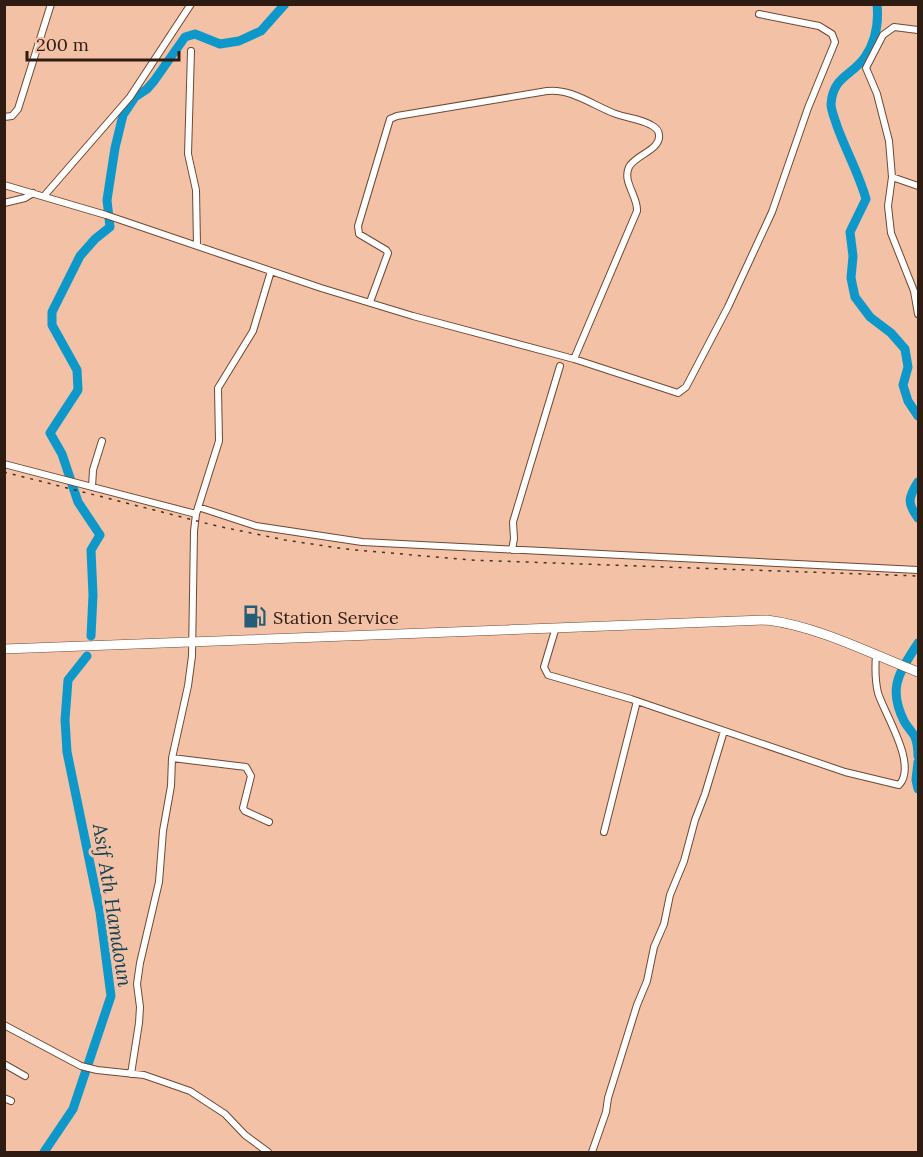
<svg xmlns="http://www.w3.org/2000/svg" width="923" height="1157" viewBox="0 0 923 1157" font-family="Lora,serif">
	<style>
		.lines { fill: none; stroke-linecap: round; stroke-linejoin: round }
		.river { stroke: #0e98c9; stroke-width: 9 }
		.minor-casing { stroke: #714830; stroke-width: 8 }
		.primary-casing { stroke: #714830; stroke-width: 10 }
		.minor { stroke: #fff; stroke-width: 6 }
		.primary { stroke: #fff; stroke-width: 9 }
		.rail { stroke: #463024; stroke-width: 1.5; stroke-dasharray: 3 6; stroke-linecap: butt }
		.labels { text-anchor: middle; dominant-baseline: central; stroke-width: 6; stroke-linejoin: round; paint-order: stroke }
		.poi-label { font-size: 18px; fill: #2e1c12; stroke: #f2c1a6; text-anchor: start }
		.water-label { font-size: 20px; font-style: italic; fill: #0f4155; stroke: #f2c1a6 }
	</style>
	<rect width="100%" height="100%" fill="#f2c1a6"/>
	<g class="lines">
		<path class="river" d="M877,4C879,24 876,41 865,57C852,76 833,76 831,104C831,111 835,119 837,126C846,151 859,174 866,199L850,232L853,256L851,278L855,297L870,317L891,333L905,349L908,367L903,385L908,401L918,416
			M918,482C908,498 907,503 918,518
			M91,636L93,595L91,550L100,535L78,502L62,454L50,433L78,390L77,370L52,325V312L80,256L95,239L110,227L107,200L115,148L123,115L135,97L147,89L154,81L185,37L195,34L220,44L239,41L261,31L285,4
			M918,643C900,672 887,687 904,721C907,727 912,731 915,737C917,742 918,750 918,756
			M918,762L916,780L918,789
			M44,1152L73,1109L111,996L100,912L67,752L65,720L68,680L87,656"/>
		<defs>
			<path id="minor" d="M918,30L894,27L883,35L866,68L877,94L889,141L892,177L888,206L891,233L914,291L918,314
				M191,51L188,154L196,190L197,245
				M4,117L12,116L18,109L51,4
				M892,177L918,186
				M4,185L106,215L321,288L413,316L574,359L678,393L686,387L728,307L772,212L808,108L835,42L832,34L819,26L759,14
				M44,196L130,97L191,4
				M4,203L25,198L33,193
				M370,302L388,253L386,250L359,234L358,226L390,119L397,116L547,91C571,88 594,106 616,114C627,118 641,119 651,125C655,127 659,130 659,135C661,150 635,155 629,167C622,182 638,196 637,211L574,359
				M4,464L196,514
				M92,487L93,470L102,441
				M198,507L256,526L362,542L918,570
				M512,550L514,539L513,522L560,366
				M556,627L544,667L548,675L631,699L845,772L899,785C918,765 885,715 878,693C875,680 875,668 876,655
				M172,758L246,767L251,776L243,808L245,811L269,822
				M604,832L637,701
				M4,1025L81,1066L97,1070L144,1075L190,1091L225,1114L245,1135L268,1152
				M4,1064L25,1076
				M131,1074L139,1023L140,1007L137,984L140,963L159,882L163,831L171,786L172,758L188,686L192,656L194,531L196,514L219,441L218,388L253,331L271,271
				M4,1098L11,1101
				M592,1152L606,1112L608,1098L637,1005L647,981L654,947L664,924L670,895L684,861L695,820L705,794L724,731"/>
			<path id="primary" d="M4,649L767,620C820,627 869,653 918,672"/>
		</defs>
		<use href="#minor" class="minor-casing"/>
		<use href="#primary" class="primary-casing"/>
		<use href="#minor" class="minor"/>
		<use href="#primary" class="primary"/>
		<path class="rail" d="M4,472L217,526L285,540L345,549L470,560L918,576"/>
	</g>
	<defs>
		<symbol id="fuel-bare" viewBox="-9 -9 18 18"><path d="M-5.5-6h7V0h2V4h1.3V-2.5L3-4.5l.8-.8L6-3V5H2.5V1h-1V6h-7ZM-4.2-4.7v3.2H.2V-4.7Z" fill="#245d77" stroke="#f2c1a6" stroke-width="2.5" paint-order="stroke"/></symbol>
	</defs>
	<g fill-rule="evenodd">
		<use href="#fuel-bare" x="238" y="600" width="33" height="33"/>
	</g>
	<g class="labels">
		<g class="poi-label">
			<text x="273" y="617">Station Service</text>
		</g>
		<g class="water-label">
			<text transform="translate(113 905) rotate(81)">Asif Ath Hamdoun</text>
		</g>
	</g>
	<rect width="923" height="1157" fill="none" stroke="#2e1c12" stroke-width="12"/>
	<path d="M27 51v9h152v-9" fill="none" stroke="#2e1c12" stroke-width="3"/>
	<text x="36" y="51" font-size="18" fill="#2e1c12" stroke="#f2c1a6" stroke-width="4.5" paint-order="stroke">200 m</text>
</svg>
